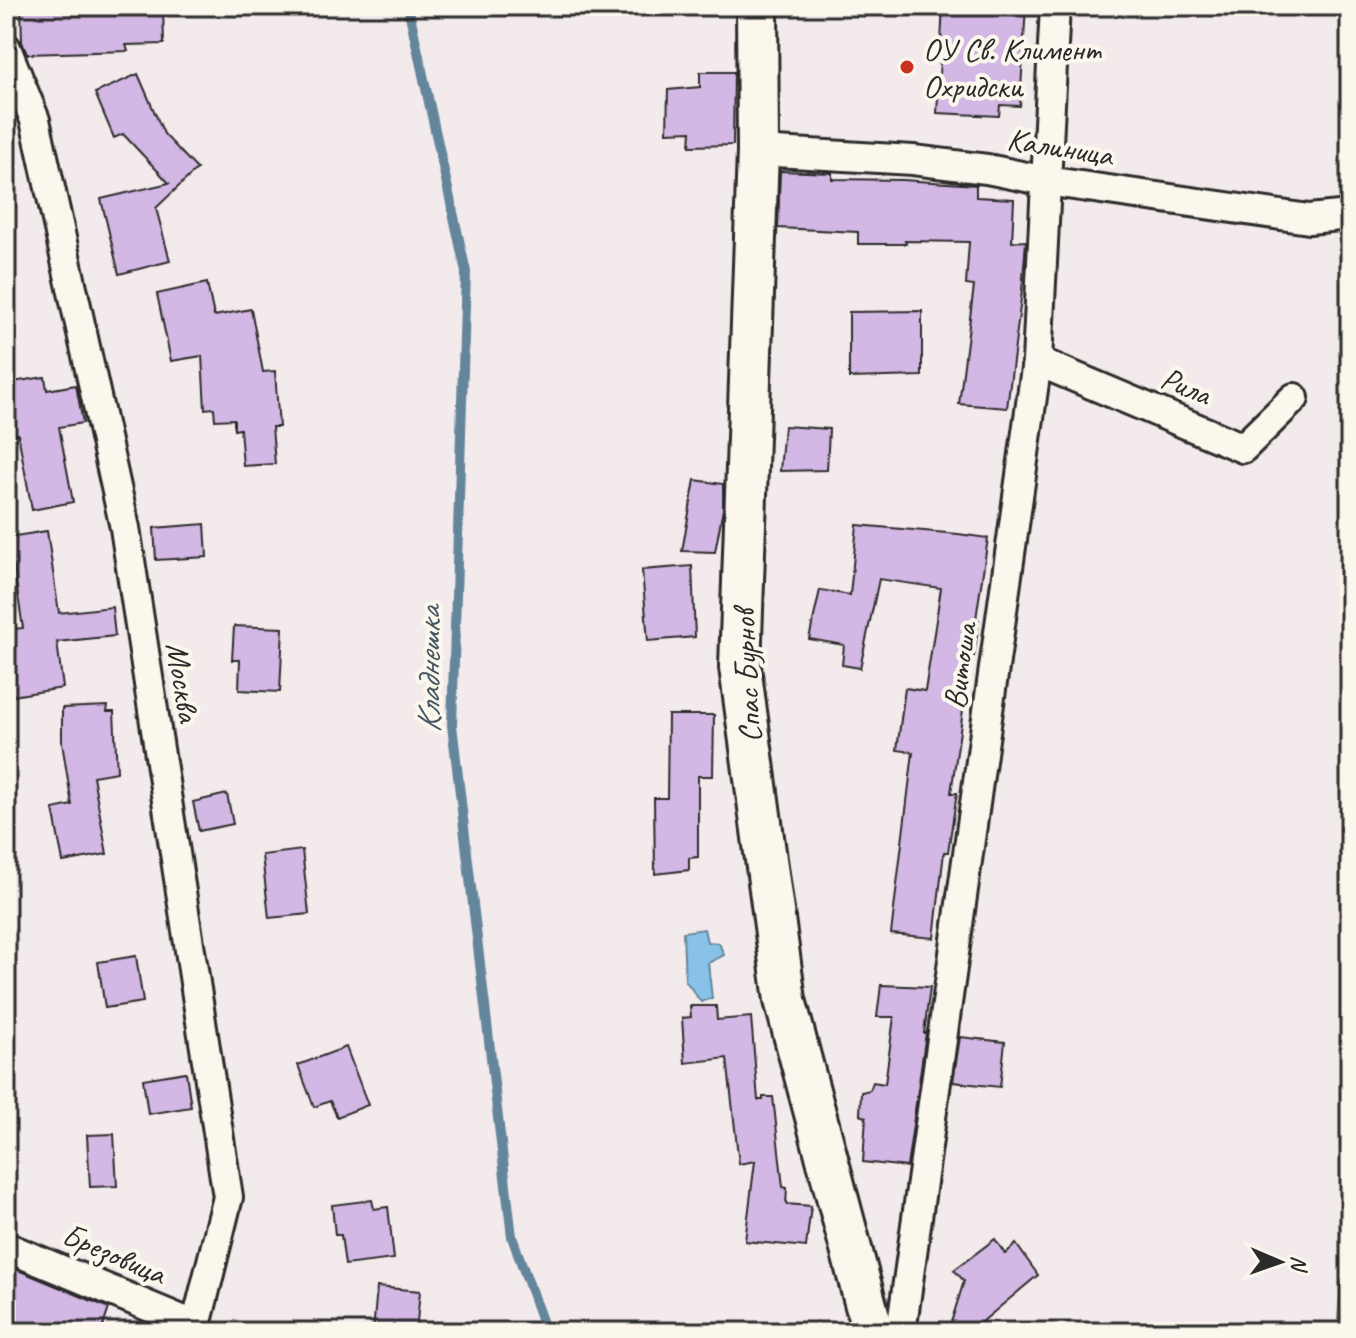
<svg xmlns="http://www.w3.org/2000/svg" width="1356" height="1338" viewBox="0 0 1356 1338" font-family="Caveat,sans-serif">
	<style>
		.green { fill: #c3db91; stroke: #77835e; stroke-width: 2 }
		.water { fill: #89c2e8; stroke: #63869c; stroke-width: 2 }
		.lines { fill: none; stroke-linecap: round; stroke-linejoin: round }
		.stream { stroke: #63869c; stroke-width: 10 }
		.building { fill: #d3b7e5; stroke: #2b2b2b; stroke-width: 2 }
		.street-casing { stroke: #2b2b2b; stroke-width: 34 }
		.secondary-casing { stroke: #2b2b2b; stroke-width: 46 }
		.street { stroke: #fbf7ec; stroke-width: 28 }
		.secondary { stroke: #fbf7ec; stroke-width: 40 }
		.poi-dot { fill: #c8321e; stroke: #fbf7ec; stroke-width: 3 }
		.labels { text-anchor: middle; dominant-baseline: central; stroke-width: 8; stroke-linejoin: round; paint-order: stroke }
		.poi-label { font-size: 32px; fill: #2b2b2b; stroke: #fbf7ec; text-anchor: start }
		.street-label { font-size: 32px; fill: #2b2b2b; stroke: #fbf7ec }
		.water-label { font-size: 34px; font-style: italic; fill: #475864; stroke: #fbf7ec }
	</style>
	<rect width="100%" height="100%" fill="#f3eaeb"/>
	<filter id="ink" filterUnits="userSpaceOnUse"><feTurbulence type="fractalNoise" baseFrequency=".0125" numOctaves="2"/><feDisplacementMap in="SourceGraphic" scale="16" xChannelSelector="R" yChannelSelector="G"/><feConvolveMatrix kernelMatrix="1 2 1 2 8 2 1 2 1" color-interpolation-filters="sRGB"/></filter>
	<g filter="url(#ink)">
		<path class="green" d="M1350,1264V1332H1337L1341,1283Z"/>
		<path class="water" d="M704,929L707,942L719,943L724,955L708,963L712,998L701,1002L685,980L683,932Z"/>
		<g class="lines">
			<path class="stream" d="M408,6L466,272L452,725L512,1237L546,1332"/>
		</g>
		<path class="building" d="M21,6H163L164,44L126,45L128,51L27,54L22,42Z
			M943,6H1026L1020,106L1000,105L999,116L937,113Z
			M700,72H734L733,145L690,146L691,131L667,132L668,90L700,87Z
			M138,74L164,134L197,169L156,208L170,261L119,274L101,199L169,183L123,134L114,138L95,93Z
			M780,171L832,173V179L903,180L976,185V197L1014,199L1012,242L1026,241L1022,291L1007,408L959,404L974,286L966,285L969,242L905,241L906,244H858V232L778,228Z
			M207,283L214,316L251,309L263,372L275,371L279,427H272L275,464L243,466L240,429L234,430V419L215,420L214,408L205,409L202,356L171,361L157,294Z
			M922,311V376L849,378V312Z
			M45,377L47,390L76,385L83,423L59,427L73,502L32,510L18,434L6,436V383Z
			M784,426L829,429L827,470L780,471Z
			M695,480L723,484V509L715,552L682,551Z
			M205,524L207,557L156,560L154,528Z
			M857,525L958,534L988,538L976,619L979,620L974,656L971,655L951,793H957L948,852H944L934,938L891,934L913,752L897,750L905,688L925,691L941,588L879,579L860,668L842,665L844,645L809,639L820,590L850,595Z
			M47,531L59,613L112,607L115,636L57,642L63,688L6,697V630L23,628L9,537Z
			M692,566L695,637L648,641L642,570Z
			M234,626L283,628L280,692L239,690L240,660H232Z
			M108,706L107,712H114L117,772L93,776L107,854L63,862L53,809L72,805L62,743V708Z
			M668,715H714L713,776H698V857L689,858V870L655,874L654,798H667Z
			M227,794L233,824L199,831L193,802Z
			M302,850L309,914L269,918L262,855Z
			M136,956L143,1002L105,1008L98,962Z
			M881,985L930,987L924,1033H926L907,1167L863,1162L866,1117L860,1115L861,1092L870,1090L873,1082L885,1084L894,1017H877Z
			M690,1006H716L717,1020L751,1017L758,1100H763V1097H773L783,1187L787,1188L786,1204L811,1206L806,1247L745,1241L755,1161L739,1164L727,1058L685,1063L682,1018L691,1017Z
			M960,1037L1005,1042L1000,1087L953,1082Z
			M346,1047L368,1105L337,1117L330,1101L314,1107L298,1065Z
			M186,1072L191,1107L148,1114L143,1079Z
			M114,1134L117,1186L90,1187L87,1135Z
			M372,1200L374,1209L388,1207L394,1259L345,1265L341,1235H335L332,1205Z
			M995,1239L1005,1254L1016,1244L1038,1275L970,1332H948L964,1281L954,1270Z
			M6,1265L109,1308L101,1332H36L6,1322Z
			M377,1287L420,1291L416,1332H373Z"/>
		<g class="lines">
			<defs>
				<path id="street" d="M6,48L35,120L125,528L228,1197L196,1326L198,1332
					M758,151L913,160L987,169L1046,181L1309,219L1350,215
					M1037,361L1243,448L1294,398
					M6,1247L196,1326
					M901,1332L1037,361L1055,6"/>
				<path id="secondary" d="M757,6L758,151L740,667L785,1000L873,1332"/>
			</defs>
			<use href="#street" class="street-casing"/>
			<use href="#secondary" class="secondary-casing"/>
			<use href="#street" class="street"/>
			<use href="#secondary" class="secondary"/>
		</g>
	</g>
	<circle class="poi-dot" cx="907" cy="67" r="8"/>
	<g class="labels">
		<g class="poi-label">
			<text x="923" y="49">ОУ Св. Климент<tspan x="923" dy="37">Охридски</tspan></text>
		</g>
		<g class="street-label">
			<text transform="translate(1060 147) rotate(9)">Калиница</text>
			<text transform="translate(1186 386) rotate(23)">Рила</text>
			<text transform="translate(960 666) rotate(-82)">Витоша</text>
			<text transform="translate(747 676) rotate(-93)">Спас Бурнов</text>
			<text transform="translate(183 682) rotate(81)">Москва</text>
			<text transform="translate(114 1254) rotate(23)">Брезовица</text>
		</g>
		<g class="water-label">
			<text transform="translate(428 670) rotate(-90)">Кладнешка</text>
		</g>
	</g>
	<rect width="1356" height="1338" fill="none" stroke="#fbf7ec" stroke-width="32"/>
	<rect x="16" y="16" width="1324" height="1306" fill="none" stroke="#2b2b2b" stroke-width="3" filter="url(#ink)"/>
	<g transform="translate(1280 1262) rotate(92)" stroke="#fbf7ec" stroke-width="6" paint-order="stroke">
	<path d="M0-6L14 30L0 20L-14 30Z" fill="#2b2b2b"/>
	<text y="-12" font-size="22" font-weight="bold" text-anchor="middle" fill="#2b2b2b">N</text>
	</g>
</svg>
